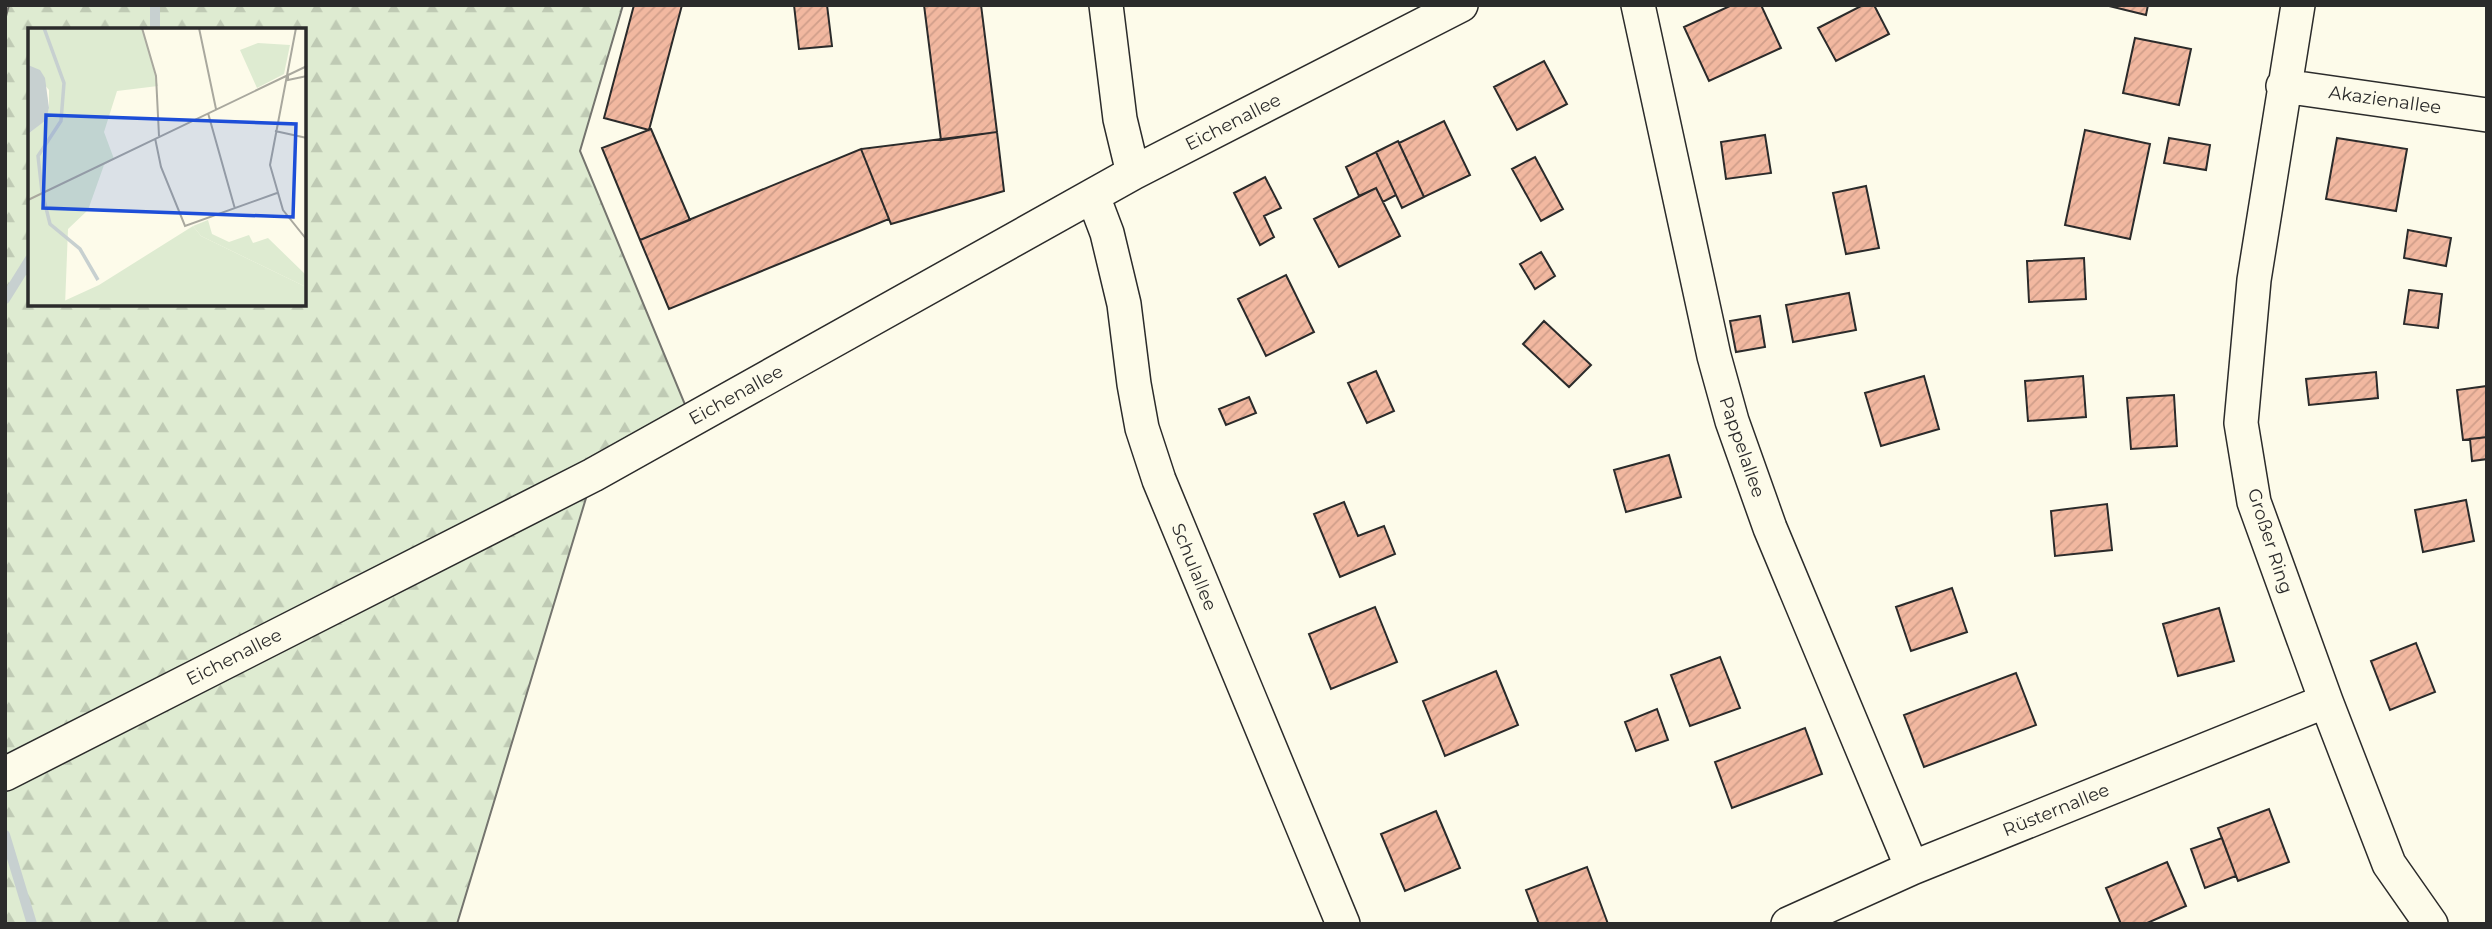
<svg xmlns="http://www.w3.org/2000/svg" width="2492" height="929" viewBox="0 0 2492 929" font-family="Montserrat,sans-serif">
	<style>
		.forest { fill: url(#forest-firs); stroke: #74746e; stroke-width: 2; fill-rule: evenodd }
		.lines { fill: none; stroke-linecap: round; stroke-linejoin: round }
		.stream { stroke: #c7d0d0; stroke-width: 10 }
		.building { fill: url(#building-hatch); stroke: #2b2b2b; stroke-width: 2 }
		.minor-casing { stroke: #2b2b2b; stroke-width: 36 }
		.minor { stroke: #fdfbea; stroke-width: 33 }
		.labels { text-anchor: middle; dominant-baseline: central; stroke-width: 5; stroke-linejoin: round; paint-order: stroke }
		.street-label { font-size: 18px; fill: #2b2b2b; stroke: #fdfbea }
		.inset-river { fill: none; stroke: #c7d0d0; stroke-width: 3.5 }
		.inset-road { fill: none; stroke: #a9a89e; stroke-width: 2 }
		.view { fill: #1d4ed8; fill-opacity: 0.15; stroke: #1d4ed8; stroke-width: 3.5 }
		.inset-edge { fill: none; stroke: #2b2b2b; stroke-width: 3.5 }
	</style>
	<defs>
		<pattern id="forest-firs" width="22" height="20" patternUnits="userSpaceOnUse" patternTransform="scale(1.75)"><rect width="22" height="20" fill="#deebd1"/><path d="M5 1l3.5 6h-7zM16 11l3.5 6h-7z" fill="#bfcab4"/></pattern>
		<pattern id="building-hatch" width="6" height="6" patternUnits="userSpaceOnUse" patternTransform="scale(1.75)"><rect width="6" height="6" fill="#f2b8a0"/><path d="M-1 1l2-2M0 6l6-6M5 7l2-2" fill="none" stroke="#d09e8a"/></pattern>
	</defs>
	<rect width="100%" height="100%" fill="#fdfbea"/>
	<path class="forest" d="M9,5H623L580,151L691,419L593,475L457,924H5V20ZM30,30H304V304H30Z"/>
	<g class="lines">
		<path class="stream" d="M155,30V5
			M5,299L30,259
			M5,835L32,924"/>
	</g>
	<path class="building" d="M634,5H682L649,130L604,118Z
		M794,5H827L832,46L799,49Z
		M924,5H981L997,132L941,140Z
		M1732,5H1761L1781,48L1709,81L1684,27Z
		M1863,5H1874L1889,34L1836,61L1818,28Z
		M2105,5H2148L2146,15Z
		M2135,38L2191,49L2179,105L2123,93Z
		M1544,61L1567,104L1517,130L1494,87Z
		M1444,121L1470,175L1424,197L1399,143Z
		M651,129L690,220L640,240L602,148Z
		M2085,130L2150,144L2130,239L2065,225Z
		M997,132L1004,191L891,224L861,149Z
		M1765,135L1771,173L1726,179L1721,142Z
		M2169,138L2210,145L2206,170L2164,163Z
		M2337,138L2407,149L2396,211L2326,199Z
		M1398,141L1424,197L1402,208L1376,152Z
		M861,149L889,219L669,309L640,240Z
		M1376,152L1396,195L1383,202L1376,188L1359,196L1346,167Z
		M1535,157L1563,209L1541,221L1512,169Z
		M1265,177L1281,208L1264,216L1274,237L1260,245L1234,193Z
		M1866,186L1879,248L1846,254L1833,193Z
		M1376,188L1400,236L1339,267L1314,219Z
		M2408,230L2451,238L2446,266L2404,258Z
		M1541,252L1555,276L1535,289L1520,264Z
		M2084,258L2086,299L2029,302L2027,261Z
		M1286,275L1314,332L1266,356L1238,299Z
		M2409,290L2442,294L2438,328L2404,324Z
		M1849,293L1856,330L1793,342L1786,305Z
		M1760,316L1765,347L1736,352L1730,321Z
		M1544,321L1591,365L1569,387L1523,344Z
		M1376,371L1394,411L1367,423L1348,383Z
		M2376,372L2378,398L2309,405L2306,379Z
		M1924,376L1939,429L1881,446L1865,393Z
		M2083,376L2086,417L2028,421L2025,381Z
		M2487,386V437L2463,440L2457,390Z
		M2174,395L2177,446L2131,449L2127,398Z
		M1249,397L1256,413L1226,425L1219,409Z
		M2487,437V459L2472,461L2470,439Z
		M1669,455L1681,497L1626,512L1614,470Z
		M2466,500L2474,541L2423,552L2415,510Z
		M1344,502L1358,536L1384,526L1395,554L1340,577L1314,514Z
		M2107,504L2112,550L2055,556L2051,511Z
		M1952,588L1967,632L1911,651L1896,607Z
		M1375,607L1397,662L1331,689L1309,634Z
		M2219,608L2234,661L2178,676L2163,624Z
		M2416,643L2435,692L2390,710L2371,661Z
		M1720,657L1740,708L1690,726L1671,675Z
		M1496,671L1518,725L1445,756L1423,701Z
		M2016,673L2036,725L1924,767L1904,715Z
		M1657,709L1668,740L1636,751L1625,722Z
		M1805,728L1822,774L1732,808L1715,762Z
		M2269,809L2289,862L2238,881L2218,828Z
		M1436,811L1460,868L1405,891L1381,834Z
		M2222,838L2236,876L2205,888L2191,849Z
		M2167,862L2186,906L2145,924H2121L2106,888Z
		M1587,867L1608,924H1539L1526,890Z"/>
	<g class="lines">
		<defs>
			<path id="minor" d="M1106,5L1120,119L1133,173
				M1638,5L1714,356L1732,421L1770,528L1912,868
				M2298,5L2254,280L2241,423L2254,502L2326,701L2389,864L2431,924
				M2283,86L2487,115
				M1093,196L1107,233L1124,304L1134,384L1142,428L1159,480L1343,924
				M5,774L593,475L1133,173L1461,5
				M1788,924L1912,868L2326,701"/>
		</defs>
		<use href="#minor" class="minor-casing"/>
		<use href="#minor" class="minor"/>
	</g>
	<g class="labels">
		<g class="street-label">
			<text transform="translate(2385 100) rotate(8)">Akazienallee</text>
			<text transform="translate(1233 122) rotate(-27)">Eichenallee</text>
			<text transform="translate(736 395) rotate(-29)">Eichenallee</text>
			<text transform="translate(1742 447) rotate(71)">Pappelallee</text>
			<text transform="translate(2270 541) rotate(72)">Großer Ring</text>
			<text transform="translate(1194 567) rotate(68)">Schulallee</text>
			<text transform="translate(234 657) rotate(-27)">Eichenallee</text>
			<text transform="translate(2056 810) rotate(-22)">Rüsternallee</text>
		</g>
	</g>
	<g transform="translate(28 28)">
		<rect width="278" height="278" fill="#fdfbea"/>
		<path d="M165,198L173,208L278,259V278H37L36,273L71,257Z" fill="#deebd1"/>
		<path d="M0,0H114L130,58L89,63L76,104L86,131L76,137L60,182L40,201L37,278H0V106L17,92L21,80V62L0,37ZM230,15L262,17L256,46L229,60L212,22ZM180,192L184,206L201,214L221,207L225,215L240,210L278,247V259L173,208L165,198Z" fill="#deebd1"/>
		<path d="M0,37L12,42L17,50L21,80L18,92L0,106Z" fill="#c7d0d0"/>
		<path class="inset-river" d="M16,0L36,55L33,93L10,128L14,164L22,196L52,221L70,252"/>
		<path class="inset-road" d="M114,0L128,48L131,108M171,0L188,81M268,0L242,137L255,182L279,212M260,48V52L279,48M180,85L207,181M247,103L279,110M127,110L133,139L157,198L249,165M0,172L279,38"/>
		<path class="view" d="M18,87L268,96L265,189L15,180Z"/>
		<rect width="278" height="278" class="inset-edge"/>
	</g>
	<rect width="2492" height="929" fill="none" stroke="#2b2b2b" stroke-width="14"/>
</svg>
